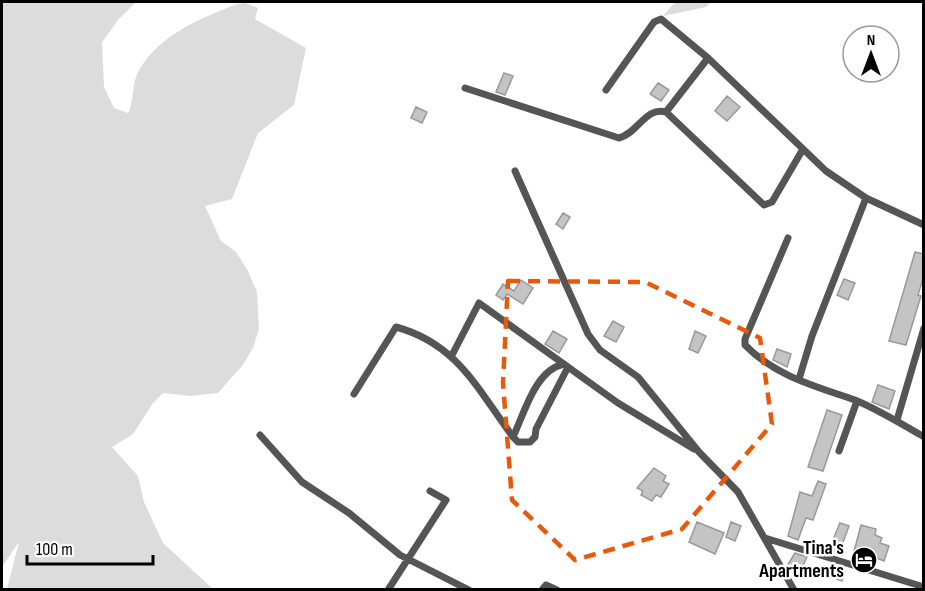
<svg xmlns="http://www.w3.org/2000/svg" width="925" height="591" viewBox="0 0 925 591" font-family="'Sofia Sans Condensed',sans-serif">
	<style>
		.green { fill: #dcdcdc }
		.building { fill: #c4c4c4; stroke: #999; stroke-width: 1.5 }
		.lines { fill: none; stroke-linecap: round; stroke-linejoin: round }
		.street { stroke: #555; stroke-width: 7 }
		.marked { fill: none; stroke: #e8590c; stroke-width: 4.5; stroke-dasharray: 12 8; stroke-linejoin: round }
		.labels { text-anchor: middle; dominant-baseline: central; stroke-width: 5; stroke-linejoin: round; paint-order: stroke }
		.poi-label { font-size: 20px; font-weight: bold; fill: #000; stroke: #fff; text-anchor: end }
	</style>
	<rect width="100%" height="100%" fill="#fff"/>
	<path class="green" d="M2,2H136L118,20L102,42L104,87L114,108L128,113C134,101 132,84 138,72C159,34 200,19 237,4L245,3L258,8L255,19L306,48L294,105L258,133L232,199L205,206L221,241L236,252L248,271L257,292L259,329L253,348L242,366L218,393L191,396L163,393L153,403L133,434L112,447L138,476L144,502L163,543L213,589H7L19,542L2,567Z
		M675,2H711L706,7L663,16Z"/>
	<path class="building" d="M504,73L513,76L505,95L496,92Z
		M658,83L669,90L661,101L650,94Z
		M727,96L740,107L727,121L715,111Z
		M416,107L427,112L422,123L411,118Z
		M563,213L570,217L563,229L556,224Z
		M915,252L924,254V275L918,295L921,296L906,345L889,341Z
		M844,279L855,283L848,300L837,295Z
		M521,280L533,288L523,304L507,294L503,300L496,295L503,284L514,291Z
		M613,321L624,327L616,342L604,336Z
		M553,331L567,339L559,353L545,344Z
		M695,331L706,336L698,353L689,349Z
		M777,349L791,354L787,367L773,360Z
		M878,385L895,391L889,409L872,402Z
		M827,410L842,415L823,471L808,467Z
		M654,468L666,476L663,481L669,484L661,497L656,495L652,501L641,495L643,491L637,488Z
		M818,481L826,484L813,520L806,518L798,540L788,536L800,492L812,496Z
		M697,522L724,533L715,554L689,542Z
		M731,522L741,526L735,541L726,537Z
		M840,523L849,526L839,553L829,549Z
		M861,525L876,529L875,535L882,538L880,543L889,546L884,561L869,555L867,563L852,559Z
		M795,553L807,557L799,574L790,571L787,566Z
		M831,567L845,572L842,581L828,576Z"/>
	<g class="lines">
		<path class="street" d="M465,88L619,138C638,133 646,106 666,112L764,205L772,202L803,149
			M606,90L654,22L661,19L708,58L826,171L866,198L924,225
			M666,112L708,58
			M515,171L588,334L600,350L638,377L699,452L738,492L794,590
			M788,238L745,339V345C775,376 815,386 855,400C879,410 902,424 924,437
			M451,357L479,303L618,403L694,449
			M799,379L812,336L866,198
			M354,394L396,327C458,344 478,390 513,437C525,412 535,370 564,364
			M897,420L924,328
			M260,435L302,482L349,513L400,555L469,590
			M513,437L518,442H530L535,437L536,429L568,367
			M839,451L857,401
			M765,538L924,587
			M388,590L446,500L430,491
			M542,590L546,585L557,590"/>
	</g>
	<path class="marked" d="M508,281L645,282L760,338L772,424L682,529L575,560L512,500L503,383Z"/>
	<defs>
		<symbol id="hotel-disc" viewBox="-11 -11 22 22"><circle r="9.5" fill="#000" stroke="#fff"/><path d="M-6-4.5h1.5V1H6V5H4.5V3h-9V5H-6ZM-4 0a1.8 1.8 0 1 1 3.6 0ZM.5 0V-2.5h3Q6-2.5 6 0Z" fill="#fff"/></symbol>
	</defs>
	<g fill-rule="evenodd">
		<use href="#hotel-disc" x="849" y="545" width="30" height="30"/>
	</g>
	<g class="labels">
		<g class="poi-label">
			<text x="844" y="548">Tina's<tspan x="844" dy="23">Apartments</tspan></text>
		</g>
	</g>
	<rect width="925" height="591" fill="none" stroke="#000000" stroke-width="6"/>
	<g transform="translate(871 54)"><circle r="28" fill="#ffffff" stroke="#999999" stroke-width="1.5"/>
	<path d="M0-4.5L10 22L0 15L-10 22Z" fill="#000000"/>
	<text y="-9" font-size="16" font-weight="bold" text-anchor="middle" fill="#000000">N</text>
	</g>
	<path d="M27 555v9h126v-9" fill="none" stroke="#000000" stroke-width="3"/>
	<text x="36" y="555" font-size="18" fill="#000000" stroke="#ffffff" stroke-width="4.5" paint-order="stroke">100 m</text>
</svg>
